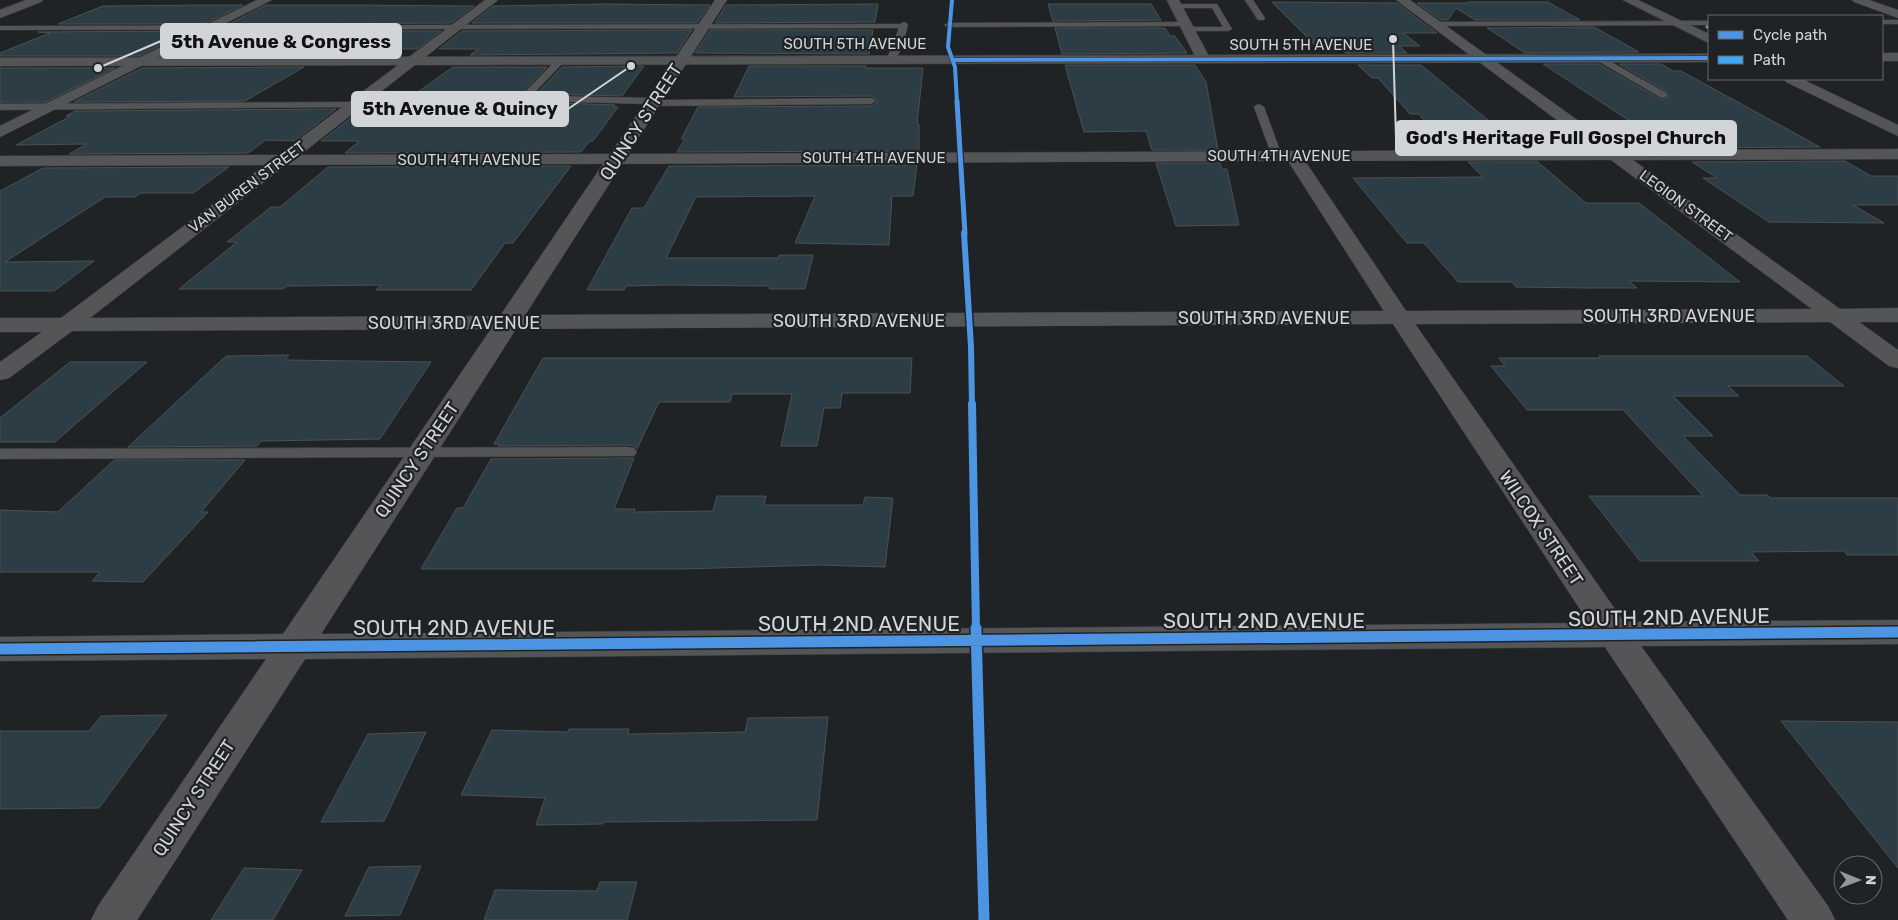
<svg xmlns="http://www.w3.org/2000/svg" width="1898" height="920" viewBox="0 0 1898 920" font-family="Rubik,sans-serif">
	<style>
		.building { fill: #2d3d45; stroke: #4d5051 }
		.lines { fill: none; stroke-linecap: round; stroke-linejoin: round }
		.service-casing { stroke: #3e4042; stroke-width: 1 }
		.minor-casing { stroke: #3e4042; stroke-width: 1 }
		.tertiary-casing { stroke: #3e4042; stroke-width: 1 }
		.secondary-casing { stroke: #3e4042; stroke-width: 1 }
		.service { fill: #545557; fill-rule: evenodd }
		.minor { fill: #545557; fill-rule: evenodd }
		.tertiary { fill: #545557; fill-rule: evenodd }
		.secondary { fill: #545557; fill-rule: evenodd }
		.quiet { stroke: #3fa9f5; stroke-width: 3; stroke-dasharray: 6 3; stroke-linecap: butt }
		.cycleway-far4-casing { stroke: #1f2326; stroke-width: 5 }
		.cycleway-far3-casing { stroke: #1f2326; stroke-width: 7 }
		.cycleway-far2-casing { stroke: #1f2326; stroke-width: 9 }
		.cycleway-far1-casing { stroke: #1f2326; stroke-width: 11 }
		.cycleway-casing { stroke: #1f2326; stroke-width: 14 }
		.cycleway-far4 { stroke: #4d94e3; stroke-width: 4 }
		.cycleway-far3 { stroke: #4d94e3; stroke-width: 5 }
		.cycleway-far2 { stroke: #4d94e3; stroke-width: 6 }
		.cycleway-far1 { stroke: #4d94e3; stroke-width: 8 }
		.cycleway { stroke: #4d94e3; stroke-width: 11 }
		.labels { text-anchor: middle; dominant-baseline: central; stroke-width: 4.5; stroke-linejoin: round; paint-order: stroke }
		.far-street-label { font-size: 15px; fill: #d2d5d7; stroke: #1f2326 }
		.street-label { font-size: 18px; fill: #d2d5d7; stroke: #1f2326 }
		.near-street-label { font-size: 21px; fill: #d2d5d7; stroke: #1f2326 }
		.leader { fill: none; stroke: #d2d5d7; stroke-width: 2 }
		.callout-dot { fill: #d2d5d7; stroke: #1f2326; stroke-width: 2 }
		.callout { fill: #d2d5d7; stroke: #d2d5d7; stroke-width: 2 }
		.callout-label { font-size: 19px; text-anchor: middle; font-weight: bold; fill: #111 }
	</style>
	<rect width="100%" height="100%" fill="#202325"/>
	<path class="building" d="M1272,2L1397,3L1437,33H1403L1420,46H1399L1407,53H1345L1336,44L1315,45Z
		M1468,2H1548L1580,20H1475L1456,8L1448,20H1441L1417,3H1469Z
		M604,4L710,5L697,23H472L493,6Z
		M878,4L875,22L715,23L726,5Z
		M1048,4H1151L1161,20L1053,21Z
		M204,5H243L204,24H58L103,6Z
		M266,5H352L474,6L451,23L229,24Z
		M1594,27L1639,52L1525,53L1487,28Z
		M1055,28H1165L1170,36H1175L1187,53L1062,54Z
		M692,30L677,53L470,55L479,49H439L462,31Z
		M710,30H873L869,54L695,53Z
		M189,31L139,56H0V53L50,33L38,32Z
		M214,31H441L417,49H335L324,55L166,56Z
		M1543,64H1599L1662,100L1670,95L1667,92L1619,64H1661L1673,71H1681L1820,147L1671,148Z
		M1065,65H1195L1206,82L1218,150H1152L1146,131L1084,132Z
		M1358,65H1421L1522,148L1454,149L1418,114H1410L1378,78H1372Z
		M644,66L622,96L542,94L539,91L562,67Z
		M749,66H866V68H923L917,124H919V151L677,152L685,139H681L698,107L871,106L878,102L871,96L734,97Z
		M304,67L245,101L74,102L142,68Z
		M453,67H547L524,91L534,102L615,105L613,107H618L593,141H590L581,152L345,153L359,141H321L362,109H394Z
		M0,68H115L45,102H0Z
		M336,109L294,141L266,140L248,153L69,154L87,144L16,145L71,116H66L75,111Z
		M1845,161L1871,176H1898V205H1853L1884,223L1769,222L1703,178H1717L1692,162Z
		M1468,162H1538L1586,203H1639L1740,282L1629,281L1637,288H1589L1516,287L1512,282H1458L1424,243H1407L1353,178L1483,177Z
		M1156,163H1220L1222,169H1227L1239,225L1176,226Z
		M917,165L913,196H892L889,245L795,243L815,196L696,197L666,258H778L779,255H813L805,289H769L770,286L664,285L626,286L624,290H587L632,208H644L669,166Z
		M571,166L513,243H505L471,290H376L381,285L287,286L283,289H179L237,242H227L271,207H280L328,167Z
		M229,167L193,193H140L135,197H105L5,262L94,261L54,291H0V191L43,168Z
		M289,355L285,360L431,362L380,439L261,441L257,446L128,447L226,356Z
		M1599,356H1807L1844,386H1728L1739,396H1673L1713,436H1683L1740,495H1767L1771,498H1898V555H1847L1844,551L1751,552L1759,561H1640L1589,496H1703L1623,410H1527L1491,366H1505L1499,358H1600Z
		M543,358H912L910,393H842L840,408H824L817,446H781L792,394H732L730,402H659L637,449L634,446L628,445L498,446L499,444H494Z
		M70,362H147L55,442H0V418Z
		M634,458L614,509H635L634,512L713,511L717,496H766L764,505H863L865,497L893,498L885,567L820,565L682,569H421L457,508H463L491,459Z
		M114,460H245L201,512H208L143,582L92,581L100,572H0V510L58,512Z
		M167,715L99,808L0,809V731H89L101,716Z
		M828,717L817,820L603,822L602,824L536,825L545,798L461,795L492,730L568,732L569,729H629L628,734L745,732L748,718Z
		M1781,721L1898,722V868Z
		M426,732L384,821L321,822L368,734Z
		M421,866L400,915L345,916L369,867Z
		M244,868L302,870L273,920H211Z
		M600,882H637L627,920H484L495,890L597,891Z"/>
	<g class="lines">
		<defs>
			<path id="service" d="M1245,0H1253L1265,18L1264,20H1258Z
				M1173,4H1217L1232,29L1228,31H1185L1184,29L1188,27H1223L1212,8H1173Z
				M1882,20H1898V24H1882Z
				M1709,21V25L1435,26L1431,24L1435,22Z
				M904,22L908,24C905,36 901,58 890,64L886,61L899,28L0,30V26L900,24Z
				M1185,22L1189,24L1188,26L948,27L944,25L948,23Z
				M1599,55L1666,93L1668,95L1663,98L1660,97L1596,60L1595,58Z
				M560,58L563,59V63L536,91L541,96L655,98L659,100L871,98L876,101L871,104L653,106L649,104L535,101L526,91L557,59Z
				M354,102L357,103V107L0,110V104Z
				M1259,104L1264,107L1282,156L1281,158H1273L1272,156L1254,107Z
				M628,447L634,448L637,452L634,456L0,459V449Z"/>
			<path id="minor" d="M257,0H272L0,137V126Z
				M485,0H498L300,155L610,154L715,0H727L628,154L1597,150L1396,0H1410L1619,150L1898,149V159L1633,160L1840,309L1898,308V322H1859L1898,350V368L1889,366L1830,322L1415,324L1624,622L1898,620V644L1641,646L1828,906L1835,920H1788L1605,647L305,659L137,920H91L98,906L266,659L0,661V637L283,634L491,329L72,331L9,378L0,380V362L42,332H0V318H61L265,165L0,166V156L278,155ZM1611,160L1812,309L1406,311L1305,161ZM1288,161L1384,311L525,315L622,164ZM603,164L500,316L90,318L286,165ZM1393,324L1589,623L321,634L516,329Z
				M1167,0H1179L1211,60L1209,63H1199L1197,60Z
				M1623,0H1638L1709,34V43Z
				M1784,79H1802L1898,125V136L1786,82Z"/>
			<path id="tertiary" d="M26,0H43L41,2L0,18V10Z
				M1882,53H1898V61H1882Z
				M1709,54V62L0,66V58Z"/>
			<path id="secondary" d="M1852,0H1869L1898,10V18L1854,2Z"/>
		</defs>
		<use href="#service" class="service-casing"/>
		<use href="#minor" class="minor-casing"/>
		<use href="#tertiary" class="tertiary-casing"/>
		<use href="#secondary" class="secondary-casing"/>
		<use href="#service" class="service"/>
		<use href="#minor" class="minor"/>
		<use href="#tertiary" class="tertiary"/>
		<use href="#secondary" class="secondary"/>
		<path class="quiet" d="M1706,26L1709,28"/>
		<defs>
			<path id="cycleway-far4" d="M952,0L948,47L955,67L957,102
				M953,60L1709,58"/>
			<path id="cycleway-far3" d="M957,101L965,234"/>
			<path id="cycleway-far2" d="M964,233L971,347L972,406"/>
			<path id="cycleway-far1" d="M972,404L976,629"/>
			<path id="cycleway" d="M976,628L984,920
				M0,649L1898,632"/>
		</defs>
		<use href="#cycleway-far4" class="cycleway-far4-casing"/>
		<use href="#cycleway-far3" class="cycleway-far3-casing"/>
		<use href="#cycleway-far2" class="cycleway-far2-casing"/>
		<use href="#cycleway-far1" class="cycleway-far1-casing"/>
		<use href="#cycleway" class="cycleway-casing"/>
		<use href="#cycleway-far4" class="cycleway-far4"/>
		<use href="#cycleway-far3" class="cycleway-far3"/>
		<use href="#cycleway-far2" class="cycleway-far2"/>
		<use href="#cycleway-far1" class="cycleway-far1"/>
		<use href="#cycleway" class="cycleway"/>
	</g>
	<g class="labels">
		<g class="far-street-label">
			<text x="855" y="44">SOUTH 5TH AVENUE</text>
			<text x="1301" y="45">SOUTH 5TH AVENUE</text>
			<text x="1279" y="156">SOUTH 4TH AVENUE</text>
			<text x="874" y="158">SOUTH 4TH AVENUE</text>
			<text x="469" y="160">SOUTH 4TH AVENUE</text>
			<text transform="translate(247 187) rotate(-37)">VAN BUREN STREET</text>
			<text transform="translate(1686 206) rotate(36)">LEGION STREET</text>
		</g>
		<g class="street-label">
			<text transform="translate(641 122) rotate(-57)">QUINCY STREET</text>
			<text x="1669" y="316">SOUTH 3RD AVENUE</text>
			<text x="1264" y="318">SOUTH 3RD AVENUE</text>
			<text x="859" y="321">SOUTH 3RD AVENUE</text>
			<text x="454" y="323">SOUTH 3RD AVENUE</text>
			<text transform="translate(417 460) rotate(-56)">QUINCY STREET</text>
			<text transform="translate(1541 528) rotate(56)">WILCOX STREET</text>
			<text transform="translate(194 798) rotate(-57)">QUINCY STREET</text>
		</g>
		<g class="near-street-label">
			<text transform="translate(1669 617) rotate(-1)">SOUTH 2ND AVENUE</text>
			<text x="1264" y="620">SOUTH 2ND AVENUE</text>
			<text x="859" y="623">SOUTH 2ND AVENUE</text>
			<text x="454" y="627">SOUTH 2ND AVENUE</text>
		</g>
	</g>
	<path class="leader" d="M98 68L161 41M631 66L568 109M1393 39L1396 138"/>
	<g class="callout-dot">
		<circle cx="98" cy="68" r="5"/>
		<circle cx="631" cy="66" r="5"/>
		<circle cx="1393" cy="39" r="5"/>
	</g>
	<g class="callout">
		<rect x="161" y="24" width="240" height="34" rx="5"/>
		<rect x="352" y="92" width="216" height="34" rx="5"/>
		<rect x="1396" y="121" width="340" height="34" rx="5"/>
	</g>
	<g class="callout-label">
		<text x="281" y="48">5th Avenue &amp; Congress</text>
		<text x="460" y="115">5th Avenue &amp; Quincy</text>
		<text x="1566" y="144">God's Heritage Full Gospel Church</text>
	</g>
	<rect x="1708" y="15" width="175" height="65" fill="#1f2326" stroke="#676a6d"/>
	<rect x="1718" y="31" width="25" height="8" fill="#4d94e3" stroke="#676a6d"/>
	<text x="1753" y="40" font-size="15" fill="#d2d5d7">Cycle path</text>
	<rect x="1718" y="56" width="25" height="8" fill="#3fa9f5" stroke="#676a6d"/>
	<text x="1753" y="65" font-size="15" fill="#d2d5d7">Path</text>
	<g transform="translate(1858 880) rotate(91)"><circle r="24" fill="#1f2326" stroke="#676a6d"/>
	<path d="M0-4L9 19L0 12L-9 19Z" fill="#949799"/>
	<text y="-8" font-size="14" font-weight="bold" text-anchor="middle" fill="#d2d5d7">N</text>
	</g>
</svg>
